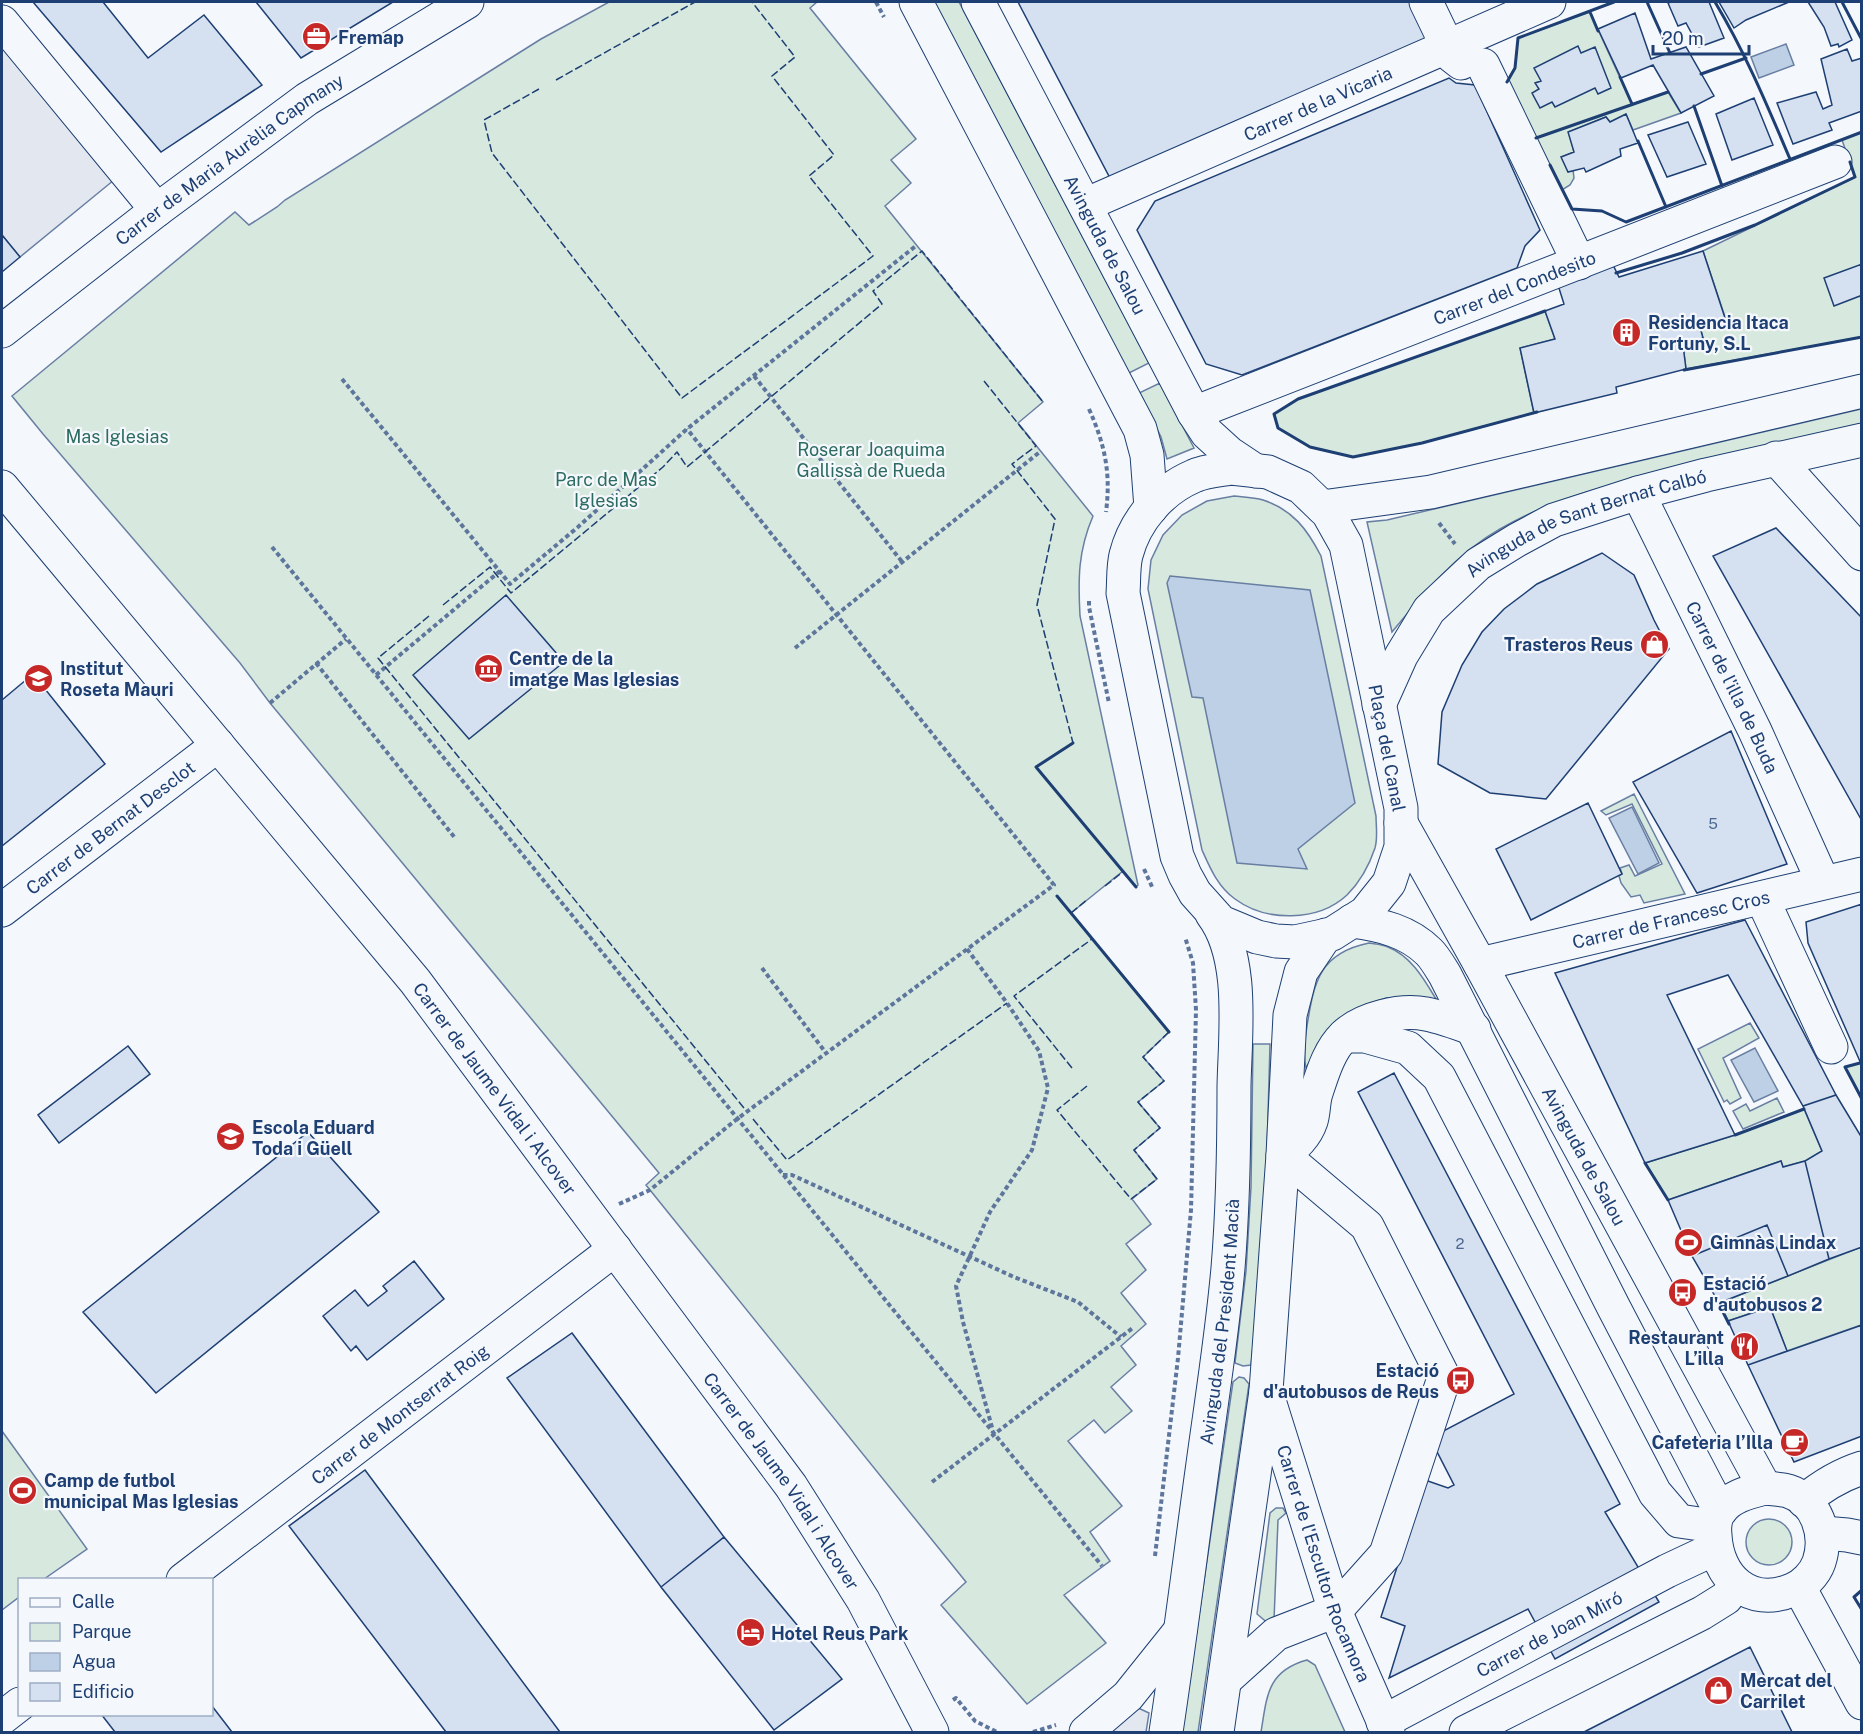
<svg xmlns="http://www.w3.org/2000/svg" width="1863" height="1734" viewBox="0 0 1863 1734" font-family="'Public Sans',sans-serif">
	<style>
		.green { fill: #d7e8df; stroke: #687fa3; stroke-width: 1.5 }
		.parking { fill: #e3e8f0; stroke: #687fa3; stroke-width: 1.5 }
		.water { fill: #bed0e5; stroke: #687fa3; stroke-width: 1.5 }
		.building { fill: #d5e0f0; stroke: #1d3f73; stroke-width: 1.5 }
		.lines { fill: none; stroke-linecap: round; stroke-linejoin: round }
		.minor-casing { stroke: #1d3f73; stroke-width: 35 }
		.major-casing { stroke: #1d3f73; stroke-width: 35 }
		.path { stroke: #5e769c; stroke-width: 4; stroke-dasharray: 4.5 3; stroke-linecap: butt }
		.minor { stroke: #f4f7fb; stroke-width: 33 }
		.major { stroke: #f4f7fb; stroke-width: 33 }
		.fence { stroke: #1d3f73; stroke-width: 1.5; stroke-dasharray: 8 3; stroke-linecap: butt }
		.wall { stroke: #1d3f73; stroke-width: 3 }
		.labels { text-anchor: middle; dominant-baseline: central; stroke-width: 4.5; stroke-linejoin: round; paint-order: stroke }
		.number-label { font-size: 15px; fill: #4b6792 }
		.poi-label { font-size: 18px; font-weight: bold; fill: #1d3f73; stroke: #f4f7fb; text-anchor: start }
		.street-label { font-size: 18px; fill: #1d3f73; stroke: #f4f7fb }
		.park-label { font-size: 18px; fill: #2c6c60; stroke: #f4f7fb }
	</style>
	<rect width="100%" height="100%" fill="#f4f7fb"/>
	<path class="green" d="M609,2H817L810,8L916,139L891,160L911,183L885,206L1043,402L1018,423L1093,516C1078,551 1078,579 1080,616L1138,885L1136,887L1123,871L1071,913L1169,1032L1143,1057L1164,1081L1138,1102L1160,1128L1134,1150L1157,1179L1132,1199L1151,1224L1126,1244L1146,1270L1121,1293L1146,1324L1121,1346L1136,1365L1111,1387L1132,1411L1105,1433L1094,1420L1068,1441L1122,1506L1090,1532L1110,1561L1064,1595L1106,1643L1027,1704L941,1605L966,1582L646,1185L659,1173L270,703L240,663L43,434L12,396L235,212L249,225L277,207L285,200L541,39Z
		M934,2H959L1149,363L1127,374Z
		M1590,12L1632,104L1668,92L1681,113L1633,130L1626,114L1610,122L1606,117L1569,132L1574,152L1562,157L1573,170L1574,178L1570,185L1562,190L1507,82L1515,68L1518,38Z
		M1861,132V337L1686,369L1683,346L1703,338L1700,327L1726,320L1703,251L1855,177L1842,140Z
		M1545,311L1555,339L1520,348L1534,413L1422,443L1353,457L1310,447L1278,428L1274,414L1298,399Z
		M1160,383L1194,448L1167,459L1161,437L1139,393Z
		M1861,409V425C1804,439 1746,452 1689,466C1624,481 1558,495 1500,529C1456,554 1424,593 1392,632L1367,522L1387,520Z
		M1234,496C1243,497 1254,497 1263,500C1293,510 1307,529 1321,556L1376,816C1376,826 1378,838 1375,848C1369,866 1360,882 1347,895C1318,922 1266,922 1235,899C1218,887 1210,868 1202,850L1148,589L1151,560L1163,535L1182,515L1207,501Z
		M1634,794L1685,894L1644,903L1640,895L1631,897L1621,883L1619,876L1622,874L1620,868L1629,865L1635,876L1662,864L1632,804L1606,815L1601,811Z
		M1369,943C1375,944 1382,944 1388,947C1411,956 1424,979 1436,999L1410,997L1386,998L1365,1005L1318,1046L1306,1068C1303,1056 1305,1039 1307,1026C1314,981 1320,953 1369,943Z
		M1750,1023L1759,1038L1723,1058L1741,1098L1730,1104L1727,1100L1724,1102L1698,1049Z
		M1253,1044H1270L1266,1187L1261,1272L1251,1365L1243,1366L1235,1363L1246,1271L1251,1187Z
		M1860,1063L1862,1066L1861,1099L1845,1067Z
		M1777,1098L1784,1112L1743,1129L1733,1111L1746,1104L1750,1111Z
		M1804,1109L1822,1151L1805,1161L1783,1167L1781,1161L1668,1200L1645,1163L1735,1135Z
		M1861,1247V1325L1787,1351L1770,1307L1728,1321L1719,1303Z
		M1239,1377L1244,1378L1249,1384L1198,1732H1182L1233,1382Z
		M2,1431L87,1549L44,1579L20,1580L19,1597L2,1610Z
		M1276,1508H1283L1286,1513L1278,1520L1274,1620L1269,1624L1257,1614L1270,1513Z
		M1746 1542a23 23 0 1 1 46 0a23 23 0 1 1-46 0Z
		M1307,1660L1315,1665L1345,1732H1261C1267,1696 1267,1671 1307,1660Z"/>
	<path class="parking" d="M2,47L114,180L20,257L2,235Z
		M1136,1707L1149,1713L1146,1732H1102Z"/>
	<path class="water" d="M1786,44L1794,65L1759,78L1751,57Z
		M1170,576L1310,590L1355,803L1298,849L1307,869L1237,863L1203,698L1192,697L1167,583Z
		M1632,807L1659,863L1638,874L1609,818Z
		M1755,1048L1778,1091L1754,1102L1731,1060Z"/>
	<path class="building" d="M33,2H103L148,58L204,15L262,85L161,152Z
		M256,2H393L301,58Z
		M1018,2H1416L1435,40L1111,180Z
		M1671,2H1709L1724,38L1699,47L1686,23L1678,26L1668,3Z
		M1719,2H1789L1746,20L1734,28Z
		M1808,2H1835L1852,40L1839,47L1838,44L1831,46L1824,27Z
		M1635,13L1651,59L1686,47L1714,96L1681,113L1653,65L1621,78L1598,29Z
		M1578,46L1581,53L1595,47L1611,88L1598,94L1595,88L1555,107L1552,102L1540,108L1532,93L1539,89L1535,83L1541,81L1534,68Z
		M1847,49L1852,61L1862,58V111L1829,123L1832,130L1793,144L1777,103L1816,92L1823,109L1832,105L1821,59Z
		M1449,78L1456,83L1475,85L1540,230L1525,246L1517,268L1242,375L1206,364L1137,230L1155,201Z
		M1754,98L1773,145L1732,160L1716,114Z
		M1626,114L1638,143L1620,149L1621,156L1586,172L1584,168L1568,172L1561,157L1574,152L1568,132L1606,117L1610,122Z
		M1688,122L1706,164L1667,177L1648,135Z
		M2,235L20,257L2,272Z
		M1703,251L1726,321L1700,327L1703,338L1683,345L1686,369L1616,387L1617,393L1534,413L1520,348L1555,339L1545,311L1564,304L1558,285L1613,265L1619,277Z
		M1862,264V299L1860,296L1834,306L1824,278Z
		M1776,528L1862,618V821L1713,556Z
		M1602,553L1634,575L1654,620L1669,649L1546,799L1490,793L1438,764L1442,712L1462,665L1482,632L1504,609L1537,584Z
		M506,595L564,662L469,739L413,675Z
		M33,674L105,764L2,846V700Z
		M1731,731L1787,864L1697,893L1633,782Z
		M1588,803L1622,874L1531,920L1496,849Z
		M1862,904V1066L1808,943L1806,922Z
		M1745,920L1836,1095L1803,1106L1728,975L1667,995L1735,1135L1645,1163L1555,973Z
		M128,1046L150,1074L59,1143L38,1115Z
		M1394,1073L1620,1504L1605,1512L1659,1602L1555,1659L1528,1609L1389,1678L1405,1626L1381,1617L1425,1480L1448,1488L1454,1485L1430,1438L1514,1394L1358,1092Z
		M1836,1095L1862,1138V1247L1829,1259L1805,1161L1822,1151L1803,1106Z
		M308,1132L379,1212L156,1393L83,1312Z
		M1781,1161L1783,1167L1805,1161L1829,1259L1788,1276L1767,1225L1692,1256L1668,1200Z
		M1767,1225L1788,1276L1719,1303L1692,1256Z
		M414,1261L444,1299L367,1360L356,1346L351,1351L323,1316L355,1290L368,1306L387,1291L383,1286Z
		M1770,1307L1787,1351L1748,1365L1728,1321Z
		M1862,1325V1436L1794,1462L1748,1365Z
		M572,1333L724,1537L661,1587L507,1378Z
		M365,1470L560,1732H446L289,1526Z
		M724,1537L842,1679L774,1730L661,1587Z
		M1750,1647L1792,1732H1584Z
		M212,1706L232,1732H115L101,1714H212Z"/>
	<g class="lines">
		<defs>
			<g id="minor">
				<path d="M1426,2L1452,56L1461,63"/>
				<path d="M2,22L157,210"/>
				<path d="M1483,65L1579,263"/>
				<path id="s1" d="M1085,205L1549,2"/>
				<path id="s2" d="M2,331L157,210L307,99L467,2"/>
				<path id="s3" d="M1194,413L1835,162"/>
				<path d="M1776,458L1862,554"/>
				<path id="s4" d="M2,487L415,981L791,1486L863,1600L932,1732"/>
				<path id="s5" d="M1638,493L1755,731L1823,882"/>
				<path id="s6" d="M1401,823L1480,964L1765,1488"/>
				<path d="M1762,898L1831,1047"/>
				<path id="s7" d="M2,910L218,745"/>
				<path d="M1352,921C1381,925 1408,931 1429,952C1435,958 1440,967 1445,975L1614,1308L1720,1511"/>
				<path id="s8" d="M1480,964L1862,874"/>
				<path d="M1344,1036H1365L1408,1048L1439,1077L1655,1493L1679,1521L1714,1526"/>
				<path id="s9" d="M1266,1391L1335,1611L1388,1732"/>
				<path d="M1765,1488C1772,1489 1781,1489 1788,1491C1817,1500 1828,1535 1819,1562C1815,1574 1803,1586 1792,1590C1749,1608 1717,1577 1715,1535C1714,1527 1715,1516 1721,1510C1731,1496 1750,1492 1765,1488Z"/>
				<path d="M1804,1501C1822,1486 1840,1475 1862,1468"/>
				<path d="M1823,1533L1847,1535L1862,1538"/>
				<path id="s10" d="M183,1580L615,1249"/>
				<path d="M1799,1587L1862,1703"/>
				<path d="M1225,1680L1276,1634L1335,1611L1386,1554L1444,1378L1367,1226L1283,1155C1295,1146 1306,1136 1311,1121C1314,1112 1313,1102 1316,1093C1322,1075 1329,1050 1344,1036C1362,1018 1401,1009 1426,1014C1442,1017 1458,1023 1474,1029"/>
				<path d="M2,1718L20,1704"/>
				<path id="s11" d="M1383,1722L1667,1571L1716,1548"/>
				<path d="M1086,1732L1128,1696L1180,1631"/>
				<path d="M1466,1732L1702,1613L1726,1598L1736,1584"/>
			</g>
			<g id="major">
				<path d="M916,2L1140,429L1147,455L1151,508"/>
				<path id="s12" d="M978,2L1194,413L1207,433L1229,453L1256,471"/>
				<path d="M1231,468L1268,472L1301,487L1328,513L1346,545L1401,808V847L1389,883L1365,913L1332,934L1295,942L1276,941L1257,937L1221,922L1195,893L1185,875L1177,856L1123,593C1124,581 1123,567 1126,555C1135,520 1161,490 1194,476C1205,471 1220,470 1231,468Z"/>
				<path d="M1322,507L1431,492L1862,391"/>
				<path id="s13" d="M1379,705L1401,656L1429,610L1478,564L1517,540L1554,520L1638,493L1706,475L1862,440"/>
				<path id="s14" d="M1166,1732C1179,1646 1190,1558 1202,1471C1211,1404 1222,1336 1228,1268C1233,1208 1234,1147 1234,1086C1235,1034 1245,957 1212,914"/>
				<path d="M1217,1732L1266,1391L1283,1155L1290,1015L1301,972L1326,935"/>
			</g>
		</defs>
		<use href="#minor" class="minor-casing"/>
		<use href="#major" class="major-casing"/>
		<path class="path" d="M876,2L884,17
			M754,376L903,563
			M342,379L510,584L578,527L687,429L917,245
			M1089,409C1105,445 1111,473 1106,512
			M1439,523L1455,544
			M272,547L1102,1566
			M1089,601V607L1109,703
			M795,648L1041,451
			M316,663L455,838
			M376,675L500,571
			M270,703L346,639
			M1144,869L1153,889
			M967,949L1007,1003L1039,1051L1048,1088L1032,1150L990,1212L956,1286L963,1322L993,1431
			M762,968L826,1053
			M783,1175H792L1014,1277L1078,1302L1121,1337
			M619,1204L650,1190L737,1119L1054,885L687,429
			M932,1482L1134,1327
			M1155,1556L1178,1358L1191,1210L1196,1010L1193,963L1185,937
			M953,1700L956,1698L975,1721L997,1732
			M1033,1732L1056,1725"/>
		<use href="#minor" class="minor"/>
		<use href="#major" class="major"/>
		<path class="fence" d="M556,80L695,2
			M539,89L484,120L492,153L682,398L873,256L809,176L834,155L772,76L795,57L752,2
			M984,381L1036,446L1012,464L1055,519L1037,605L1073,743
			M443,605L490,567L511,593L663,467L677,452L687,467L882,304L873,291L922,251L1043,402
			M429,616L378,658L744,1108
			M1105,886L1124,871
			M1071,913L1088,899
			M1072,1068L1014,996L1092,939
			M1087,1086L1057,1110L1131,1199L1157,1179L1134,1150L1160,1128L1138,1102L1164,1081L1143,1057L1169,1032
			M753,1119L787,1160L1007,1003"/>
		<path class="wall" d="M1647,2L1670,53
			M1715,2C1745,52 1767,105 1790,159
			M1842,2L1862,40
			M1590,12L1598,31
			M1701,74L1746,58
			M1620,77L1632,104
			M1507,82L1515,68L1518,38L1614,2
			M1694,106L1722,186
			M1536,138L1668,92
			M1638,141L1666,207
			M1550,165L1572,209L1602,211L1626,222L1862,132
			M1616,273L1682,253L1755,225L1855,177L1850,162
			M1684,370L1862,337
			M1537,412L1422,443L1353,457L1310,447L1278,428L1274,414L1298,399L1545,311
			M1073,743L1036,767L1136,887
			M1057,896L1169,1032
			M1860,1063L1845,1067L1862,1099
			M1735,1135L1804,1109
			M1645,1163L1668,1200
			M1717,1300L1729,1324
			M1862,1590L1854,1597L1862,1610"/>
	</g>
	<defs>
		<symbol id="office-disc" viewBox="-11 -11 22 22"><circle r="9.5" fill="#c62828" stroke="#f4f7fb"/><path d="M-6-3h4V-5.5h4V-3h4V5H-6ZM-1-4.5V-3h2v-1.5ZM-6 0V1H6V0Z" fill="#fff"/></symbol>
		<symbol id="building-disc" viewBox="-11 -11 22 22"><circle r="9.5" fill="#c62828" stroke="#f4f7fb"/><path d="M-4-6H4V6H1V3H-1V6H-4ZM-2.5-4.3h1.7v1.8h-1.7ZM.8-4.3h1.7v1.8H.8ZM-2.5-1h1.7V.8h-1.7ZM.8-1h1.7V.8H.8Z" fill="#fff"/></symbol>
		<symbol id="shop-disc" viewBox="-11 -11 22 22"><circle r="9.5" fill="#c62828" stroke="#f4f7fb"/><path d="M-5-2.5h2.3a2.7 3.5 0 0 1 5.4 0H5L5.5 6h-11ZM-1.5-2.5h3a1.5 2.3 0 0 0-3 0Z" fill="#fff"/></symbol>
		<symbol id="museum-disc" viewBox="-11 -11 22 22"><circle r="9.5" fill="#c62828" stroke="#f4f7fb"/><path d="M0-6L6-3V-2H-6V-3ZM-5-1h2V3h-2ZM-1-1h2V3h-2ZM3-1h2V3H3ZM-6 4H6V6H-6Z" fill="#fff"/></symbol>
		<symbol id="school-disc" viewBox="-11 -11 22 22"><circle r="9.5" fill="#c62828" stroke="#f4f7fb"/><path d="M0-5L7-2L0 1L-7-2ZM-4 1L0 2.5L4 1V4Q0 6-4 4Z" fill="#fff"/></symbol>
		<symbol id="stadium-disc" viewBox="-11 -11 22 22"><circle r="9.5" fill="#c62828" stroke="#f4f7fb"/><path d="M0-5a6.5 5 0 1 0 0 10a6.5 5 0 1 0 0-10ZM-3.5-1.8h7v3.6h-7Z" fill="#fff"/></symbol>
		<symbol id="bus-disc" viewBox="-11 -11 22 22"><circle r="9.5" fill="#c62828" stroke="#f4f7fb"/><path d="M-5-6H5V4H4V6H2V4H-2V6H-4V4H-5ZM-3.5-4V0h7V-4ZM-3.5 1.2v1.5H-2V1.2ZM2 1.2v1.5H3.5V1.2Z" fill="#fff"/></symbol>
		<symbol id="restaurant-disc" viewBox="-11 -11 22 22"><circle r="9.5" fill="#c62828" stroke="#f4f7fb"/><path d="M-5-6h1v4h1v-4h1v4h1v-4h1v5L-1.5 .5V6h-2V.5L-5-1ZM5-6V6H3V1.5H1.5Q1.5-4 5-6Z" fill="#fff"/></symbol>
		<symbol id="cafe-disc" viewBox="-11 -11 22 22"><circle r="9.5" fill="#c62828" stroke="#f4f7fb"/><path d="M-5.5-4.5H6V0H3Q3 3.5 0 3.5H-2.5Q-5.5 3.5-5.5 0ZM3-3.2v2h1.7v-2ZM-6 4.5H4V6H-6Z" fill="#fff"/></symbol>
		<symbol id="hotel-disc" viewBox="-11 -11 22 22"><circle r="9.5" fill="#c62828" stroke="#f4f7fb"/><path d="M-6-4.5h1.5V1H6V5H4.5V3h-9V5H-6ZM-4 0a1.8 1.8 0 1 1 3.6 0ZM.5 0V-2.5h3Q6-2.5 6 0Z" fill="#fff"/></symbol>
	</defs>
	<g fill-rule="evenodd">
		<use href="#office-disc" x="300" y="20" width="33" height="33"/>
		<use href="#building-disc" x="1610" y="316" width="33" height="33"/>
		<use href="#shop-disc" x="1638" y="628" width="33" height="33"/>
		<use href="#museum-disc" x="472" y="652" width="33" height="33"/>
		<use href="#school-disc" x="22" y="662" width="33" height="33"/>
		<use href="#school-disc" x="214" y="1120" width="33" height="33"/>
		<use href="#stadium-disc" x="1672" y="1226" width="33" height="33"/>
		<use href="#bus-disc" x="1666" y="1276" width="33" height="33"/>
		<use href="#restaurant-disc" x="1728" y="1330" width="33" height="33"/>
		<use href="#bus-disc" x="1444" y="1364" width="33" height="33"/>
		<use href="#cafe-disc" x="1778" y="1426" width="33" height="33"/>
		<use href="#stadium-disc" x="6" y="1474" width="33" height="33"/>
		<use href="#hotel-disc" x="734" y="1616" width="33" height="33"/>
		<use href="#shop-disc" x="1702" y="1674" width="33" height="33"/>
	</g>
	<g class="labels">
		<g class="number-label">
			<text x="1713" y="823">5</text>
			<text x="1460" y="1243">2</text>
		</g>
		<g class="poi-label">
			<text x="338" y="37">Fremap</text>
			<text x="1648" y="322">Residencia Itaca<tspan x="1648" dy="21">Fortuny, S.L</tspan></text>
			<text x="1633" y="644" text-anchor="end">Trasteros Reus</text>
			<text x="509" y="658">Centre de la<tspan x="509" dy="21">imatge Mas Iglesias</tspan></text>
			<text x="60" y="668">Institut<tspan x="60" dy="21">Roseta Mauri</tspan></text>
			<text x="252" y="1127">Escola Eduard<tspan x="252" dy="21">Toda i Güell</tspan></text>
			<text x="1710" y="1242">Gimnàs Lindax</text>
			<text x="1703" y="1283">Estació<tspan x="1703" dy="21">d'autobusos 2</tspan></text>
			<text x="1724" y="1337" text-anchor="end">Restaurant<tspan x="1724" dy="21">L’illa</tspan></text>
			<text x="1439" y="1370" text-anchor="end">Estació<tspan x="1439" dy="21">d'autobusos de Reus</tspan></text>
			<text x="1773" y="1442" text-anchor="end">Cafeteria l’Illa</text>
			<text x="44" y="1480">Camp de futbol<tspan x="44" dy="21">municipal Mas Iglesias</tspan></text>
			<text x="771" y="1633">Hotel Reus Park</text>
			<text x="1740" y="1680">Mercat del<tspan x="1740" dy="21">Carrilet</tspan></text>
		</g>
		<g class="street-label">
			<text stroke="none"><textPath href="#s1" startOffset="254">Carrer de la Vicaria</textPath></text>
			<text stroke="none"><textPath href="#s2" startOffset="285">Carrer de Maria Aurèlia Capmany</textPath></text>
			<text stroke="none"><textPath href="#s12" startOffset="274">Avinguda de Salou</textPath></text>
			<text stroke="none"><textPath href="#s3" startOffset="344">Carrer del Condesito</textPath></text>
			<text stroke="none"><textPath href="#s13" startOffset="291">Avinguda de Sant Bernat Calbó</textPath></text>
			<text stroke="none"><textPath href="#s5" startOffset="216">Carrer de l'illa de Buda</textPath></text>
			<text transform="translate(1387 748) rotate(79)">Plaça del Canal</text>
			<text stroke="none"><textPath href="#s7" startOffset="136">Carrer de Bernat Desclot</textPath></text>
			<text stroke="none"><textPath href="#s8" startOffset="196">Carrer de Francesc Cros</textPath></text>
			<text stroke="none"><textPath href="#s4" startOffset="778">Carrer de Jaume Vidal i Alcover</textPath></text>
			<text stroke="none"><textPath href="#s6" startOffset="380">Avinguda de Salou</textPath></text>
			<text stroke="none"><textPath href="#s14" startOffset="414">Avinguda del President Macià</textPath></text>
			<text stroke="none"><textPath href="#s10" startOffset="273">Carrer de Montserrat Roig</textPath></text>
			<text stroke="none"><textPath href="#s4" startOffset="1264">Carrer de Jaume Vidal i Alcover</textPath></text>
			<text stroke="none"><textPath href="#s9" startOffset="182">Carrer de l'Escultor Rocamora</textPath></text>
			<text stroke="none"><textPath href="#s11" startOffset="188">Carrer de Joan Miró</textPath></text>
		</g>
		<g class="park-label">
			<text x="117" y="436">Mas Iglesias</text>
			<text x="871" y="449">Roserar Joaquima<tspan x="871" dy="21">Gallissà de Rueda</tspan></text>
			<text x="606" y="479">Parc de Mas<tspan x="606" dy="21">Iglesias</tspan></text>
		</g>
	</g>
	<rect width="1863" height="1734" fill="none" stroke="#1d3f73" stroke-width="6"/>
	<rect x="18" y="1578" width="195" height="138" fill="#f4f7fb" stroke="#9eadc5" stroke-width="1.5"/>
	<rect x="30" y="1598" width="30" height="9" fill="#f4f7fb" stroke="#9eadc5" stroke-width="1.5"/>
	<text x="72" y="1608" font-size="18" fill="#1d3f73">Calle</text>
	<rect x="30" y="1623" width="30" height="18" fill="#d7e8df" stroke="#9eadc5" stroke-width="1.5"/>
	<text x="72" y="1638" font-size="18" fill="#1d3f73">Parque</text>
	<rect x="30" y="1653" width="30" height="18" fill="#bed0e5" stroke="#9eadc5" stroke-width="1.5"/>
	<text x="72" y="1668" font-size="18" fill="#1d3f73">Agua</text>
	<rect x="30" y="1683" width="30" height="18" fill="#d5e0f0" stroke="#9eadc5" stroke-width="1.5"/>
	<text x="72" y="1698" font-size="18" fill="#1d3f73">Edificio</text>
	<path d="M1653 45v9h96v-9" fill="none" stroke="#1d3f73" stroke-width="3"/>
	<text x="1662" y="45" font-size="18" fill="#1d3f73" stroke="#f4f7fb" stroke-width="4.5" paint-order="stroke">20 m</text>
</svg>
